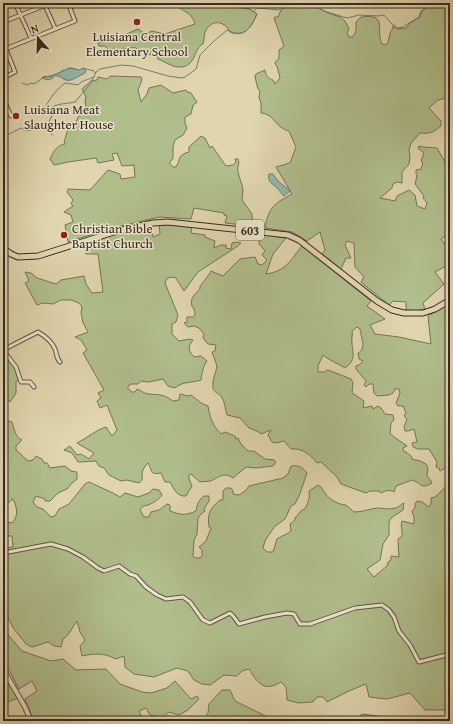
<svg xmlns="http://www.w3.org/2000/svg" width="453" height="724" viewBox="0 0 453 724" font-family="'Gentium Book Plus',serif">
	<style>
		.green { fill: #b0be8c; stroke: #737457 }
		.water { fill: #94b9ac; stroke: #6e7f75 }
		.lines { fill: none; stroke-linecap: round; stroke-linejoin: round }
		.stream { stroke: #6e7f75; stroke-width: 1 }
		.minor-casing { stroke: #605445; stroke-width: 5 }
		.tertiary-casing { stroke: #605445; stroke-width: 6 }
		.primary-casing { stroke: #362922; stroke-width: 7 }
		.minor { stroke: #ebe4ca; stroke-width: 3 }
		.tertiary { stroke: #ebe4ca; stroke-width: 4 }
		.primary { stroke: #e0d5ae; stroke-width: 5 }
		.poi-dot { fill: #8f2418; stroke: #ebe4ca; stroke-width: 1.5 }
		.labels { text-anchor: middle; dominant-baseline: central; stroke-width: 3; stroke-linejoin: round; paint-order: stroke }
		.shield { fill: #ebe4ca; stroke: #6c6154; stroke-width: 1 }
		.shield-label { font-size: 12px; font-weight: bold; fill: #362922 }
		.poi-label { font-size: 13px; fill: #362922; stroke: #ebe4ca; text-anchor: start }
	</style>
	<rect width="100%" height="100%" fill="#e0d5ae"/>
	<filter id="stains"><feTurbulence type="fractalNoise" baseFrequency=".005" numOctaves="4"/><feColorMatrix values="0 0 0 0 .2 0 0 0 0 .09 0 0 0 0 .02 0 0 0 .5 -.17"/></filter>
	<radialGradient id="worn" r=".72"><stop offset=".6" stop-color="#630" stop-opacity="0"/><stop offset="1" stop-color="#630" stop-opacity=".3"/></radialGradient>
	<path class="green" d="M175,3H238L241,8L250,9L257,14C252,26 245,38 230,32C224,20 211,19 205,32C204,36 204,41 203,44C193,48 197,68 178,67C173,67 163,61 158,59L157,57L139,51L136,48C127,47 119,50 110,51L105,46H99L98,43L122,36L138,29L145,34L152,31L165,34L195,24C191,10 182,13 175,3Z
		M292,3H310L328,13L340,17L345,21L349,29L347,33L349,37H352C357,33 356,28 356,22L361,17C389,13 375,31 382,44L385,45L388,43L390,33L392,30L393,26L397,29L406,28L410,23L420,17L421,13L431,3H450L446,9L450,21L449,26L450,30L447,33V40L450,43V74L448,76L450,90L446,98L438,100L429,108L441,121V126C434,132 430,134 420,133L411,143L409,150L410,157L409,164L402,172V183L397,182L393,184L392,188L380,198L395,201L397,196L409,190L415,195L417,206L425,209L427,203L423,198L424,196L415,184L417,176L416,174V170L421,169L423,163L421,161L424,153L418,148L419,146C425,148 431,147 437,148L445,162L450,165V233L441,239L450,252V264L435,272L444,284L423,303L425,309L416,311L406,310V302L393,301L389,305L361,282L364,277L355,267L354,243L347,241L345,245L351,258H346L341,269L322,254L325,250L320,232L307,241L292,232L265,228C268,208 275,203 292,194L276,167L290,163L296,147L289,131C275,128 275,114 261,113V103L259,97L260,91L258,89L255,77L256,74L265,70C265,75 269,79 273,80L275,84L280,78L277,66L275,64L276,61L279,59V50L284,46L274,18L275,17H278L281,10Z
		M110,76L141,77L142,80L138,90L141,102L147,94L149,88L161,85L173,93L186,90L188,93L190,92L197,102L193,105L191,114L185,117V123L187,128L183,135L175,140L173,147V158L170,162V164L173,167H176C181,159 177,155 189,152V147L201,136L205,138L210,148L212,146L226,166L233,165L236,162L235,159H238L239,163C235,171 242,181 243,190C243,193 242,197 242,200L252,214L253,226L225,223L227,216L224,215V213L194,208L191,219L159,217L112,228L68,242L65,225L73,222L71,215L64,212L73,206L71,204L73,200L67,192L68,189L90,190L108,170L120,174L121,179L135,177L134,165L122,166L117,153L112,154L114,160L98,163L96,158L68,162L54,165L50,159C53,152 57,145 65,144L64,141C68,133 65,129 75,124C76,120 83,109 86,107L85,101L86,97L82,89L91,81L97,80L98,77L107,79Z
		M159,222L192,225L191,233L205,235V237L215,241L214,248L221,245H226V248L231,249L232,243L236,242L241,243L238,246L198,272L184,291L175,277L167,278L165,283L178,315L176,322L172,324V334L179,341L190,339L193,340L189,346L190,352L194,357L201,356L207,361C203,366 202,373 201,380C192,383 183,381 175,388L168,386L163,379L149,382L141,381L138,384H131L128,386V389L132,392H135L137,389C141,390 144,394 149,394C161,395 163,394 173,401L179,400L180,394L188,396L191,395L201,403L208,406C210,417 212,425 221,434L225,432L235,436L236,439L238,438L241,444L248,451H254L265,459L274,460L276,462L273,466L256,468L246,467L233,478C223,471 219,478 210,481C207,482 203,481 200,482L191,474L189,475V479L192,486L186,496C177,497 174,489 170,482H165L161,473C149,475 153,471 148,463L145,466L142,472C142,477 144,479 139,483L127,480L121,481L109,475L104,468L99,466L96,461L78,462L72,453L64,450L70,446L77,455L81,454L89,459L94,453L77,443C87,438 96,430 106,427L112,436L117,430L107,405L100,408L97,401L101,398L98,393L104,390L83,353L87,350L81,340L75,337L88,332L83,323L81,313L82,307L79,303L71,300H61L53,304L43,303L37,305L25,283L29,281L25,272L31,273L37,278L56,284L61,280L84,276L86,284L92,293L103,292L98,254H86L82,242L150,224L153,237L160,234Z
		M260,234L286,238L273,254L266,274C286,271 290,261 302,246L371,301L367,306L385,319L370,325L375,334L399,337L431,344L428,316L450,303V465L440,471L439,468L436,467L437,462L429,449H418L413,447L412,443L417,442L414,429L408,431H405L404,427L407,419L404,416L406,413L403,406H398L396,403L400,393L399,389H395L393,393L389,395L377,396L374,393L373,384H369L366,387L364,385L366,381L356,369V366L359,365L363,361L359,359L358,353C367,348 361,338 360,329L357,327L352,331C353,335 351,340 352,344C353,354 356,360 345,368C338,363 329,361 323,355L318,366V372H324L328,370L351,379L353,383L352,393L364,401L363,408L372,406L373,409L378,406L381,408L385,414L393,415L394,420L391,423L390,434L407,446L403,448L404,452H406L411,456L412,459L420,461L426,464L428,468L427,476L431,481L432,483C421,490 421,483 412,480L396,486L394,492C390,489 385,491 381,493L379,491H370L366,493L341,484L337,477L321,462L317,463C310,454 302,448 291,449L284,441L276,443L272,442L268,435L271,430L261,434L259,432L249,428L240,418L227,415C225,409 225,401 221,396C218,393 213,392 213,387C212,379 216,373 217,366L212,352L215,351L216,345L208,344L203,338L204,334L199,328L194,326L188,327L184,323L187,322V317H193L195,315C195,311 194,309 192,306C189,299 196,293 200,289V286C202,284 211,272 211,271L223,276L240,259L255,257L258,264L262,265L267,260L262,255L265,251L259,244Z
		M3,354L15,367L19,377L16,382V393L10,402L3,395Z
		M4,417L7,419L8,421L12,422C14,428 15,437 22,440L16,446V450L28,461L33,460L36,456L42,459L44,463H47L50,468L65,466L71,471L77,472V479L71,484L67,489L58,493L50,501H45V499L36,496L33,502L37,507L43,509L51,517L55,516L59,509L69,504L85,484L89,482L113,493L120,497L125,493L138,497L149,493L153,489L159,490L162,495C159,500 149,506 143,506L140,510L144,517H149L151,512C162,509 158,511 167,504L170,505V511C181,515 185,516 196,511C197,504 199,500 204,496H209V501L204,509L205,511L201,514L198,518L197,534L194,540L193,556L195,558H200L202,556V550L199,547L206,541L211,528L209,527C207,513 210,509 220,500H223V491L226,488H231L233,491V494L239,495L245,491L249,486L283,478L288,474L291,466C299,465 302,467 307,473L299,496L295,504L291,506L285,519L274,527L265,541L263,548L267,552H273L277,539C282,535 287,535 291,531L290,524L295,520V518L302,510L305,509C308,502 310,499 309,491L318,485L321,487C323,489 323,491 325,493C328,499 340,505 346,505L354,512C362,512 369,509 377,508C383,508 390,510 396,508C399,507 401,504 404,503L403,510L391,518L389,522V535L383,544L380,560L367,569L374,577L387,566L388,562L391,560V556L399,557L398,539L402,536C403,531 400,527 402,521L414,524V517L412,511L415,508V504L417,501L422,502L429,507L431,504V498L435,497L450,483V594L447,595L445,600H450V710H425L410,693L387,699L369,697L366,684L349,691L327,702L323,697H317L313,702L298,703L287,700L286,687L281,682C264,692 258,684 249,669L242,671L237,676L224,675L210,685L202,684L194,680L188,671L177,668L154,677L134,674L125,667L124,656L116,659C104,653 96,653 82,656L80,646L85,640L80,632L77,621C72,627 70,635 63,639L61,647L54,646L48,642L32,647L26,644L14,629L3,609V548L13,547L12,536H3V521L12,523C19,516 17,507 13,499L3,507V418Z
		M3,629L22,651L51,661L63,659L76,670L106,669L120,684L142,692L151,693L167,688L175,681L191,699L197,696L199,699L188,710L179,715L169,712L162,718L150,715L146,708L139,711L143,721H34L25,699L37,691L32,681L19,689L3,659Z
		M3,671L18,698L3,704Z
		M222,690H230L235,701L276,721H203L208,713L209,704Z
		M362,714L395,718H410L411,721H355Z"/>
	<path class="water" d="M69,68L79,70L84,68L86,70L85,73C80,75 71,82 66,80C60,78 61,75 53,76V78L48,80L42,78L44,76V77C53,76 61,72 69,68Z
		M269,174H273L278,181L290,191L284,196C281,194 280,190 277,188C272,183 267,182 269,174Z"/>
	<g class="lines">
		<path class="stream" d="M311,3L324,11L347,18L359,15L378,16L384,15L392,24L398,28L403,27L419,17L421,11L430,3
			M253,12L257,8L281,10L283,7L290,3
			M83,68L94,71L95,73
			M68,69L72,68L78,70
			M58,74L63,70
			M22,83L27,85L31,83L34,84L44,77L52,76
			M51,108C57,103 67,104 75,102L91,83L96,72L100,69L121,65L133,66L168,76L182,78L185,77L196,69L200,55L214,41L227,30C244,39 251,28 257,14L250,9L241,8L238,3
			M48,127L52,129L50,131L52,135
			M3,137L21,128L27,131L47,127L53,113L51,108H47L46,106C50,98 57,89 65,83L78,85C82,80 88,80 94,77"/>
		<defs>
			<path id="minor" d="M15,3L31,38
				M44,3L55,28
				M3,22L51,3
				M3,42L15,72L3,78
				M3,50L75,21L68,3
				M3,98L11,116
				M3,350L38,332C45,336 52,342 55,349C57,354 56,358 60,362
				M3,350L16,367L21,382H30L34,387
				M3,553L51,544L68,549L83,557L98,568L104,571L119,566L130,574L136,576L146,587L157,595L166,599L183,597L190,602L203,620L210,623L230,613L234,617L239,624L265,617L287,613L294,614L300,624H310L355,608L382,605L389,610L394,617L399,631L410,645L419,662L450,654"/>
			<path id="tertiary" d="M3,281L5,288L3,296
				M3,669L25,707L31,721"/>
			<path id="primary" d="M3,248L11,254L18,257L38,256L117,231L153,223L168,222L288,235L299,240L377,301L392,310L404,313H423L435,309L450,300"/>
		</defs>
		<use href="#minor" class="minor-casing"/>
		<use href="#tertiary" class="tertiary-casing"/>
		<use href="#primary" class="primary-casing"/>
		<use href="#minor" class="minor"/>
		<use href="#tertiary" class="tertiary"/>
		<use href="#primary" class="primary"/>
	</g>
	<g class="poi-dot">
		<circle cx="137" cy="22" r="4"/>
		<circle cx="16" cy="116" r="4"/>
		<circle cx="64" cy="235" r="4"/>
	</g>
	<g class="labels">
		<rect class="shield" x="236" y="220" width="28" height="20" rx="3"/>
		<g class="shield-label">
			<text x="250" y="230">603</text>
		</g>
		<g class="poi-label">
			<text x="137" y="36" text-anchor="middle">Luisiana Central<tspan x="137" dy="15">Elementary School</tspan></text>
			<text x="24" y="109">Luisiana Meat<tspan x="24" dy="15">Slaughter House</tspan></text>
			<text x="72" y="228">Christian Bible<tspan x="72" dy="15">Baptist Church</tspan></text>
		</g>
	</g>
	<rect width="453" height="724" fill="none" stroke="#e0d5ae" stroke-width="16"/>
	<rect x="4" y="4" width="445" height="716" fill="none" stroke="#362922" stroke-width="2"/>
	<rect x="8" y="8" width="437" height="708" fill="none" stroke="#362922"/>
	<g transform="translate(38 38) rotate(340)" stroke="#ebe4ca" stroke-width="3" paint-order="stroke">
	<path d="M0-3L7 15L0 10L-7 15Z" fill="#362922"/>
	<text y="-6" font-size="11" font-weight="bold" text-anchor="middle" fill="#362922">N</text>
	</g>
	<rect width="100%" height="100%" filter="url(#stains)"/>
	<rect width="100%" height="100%" fill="url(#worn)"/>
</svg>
